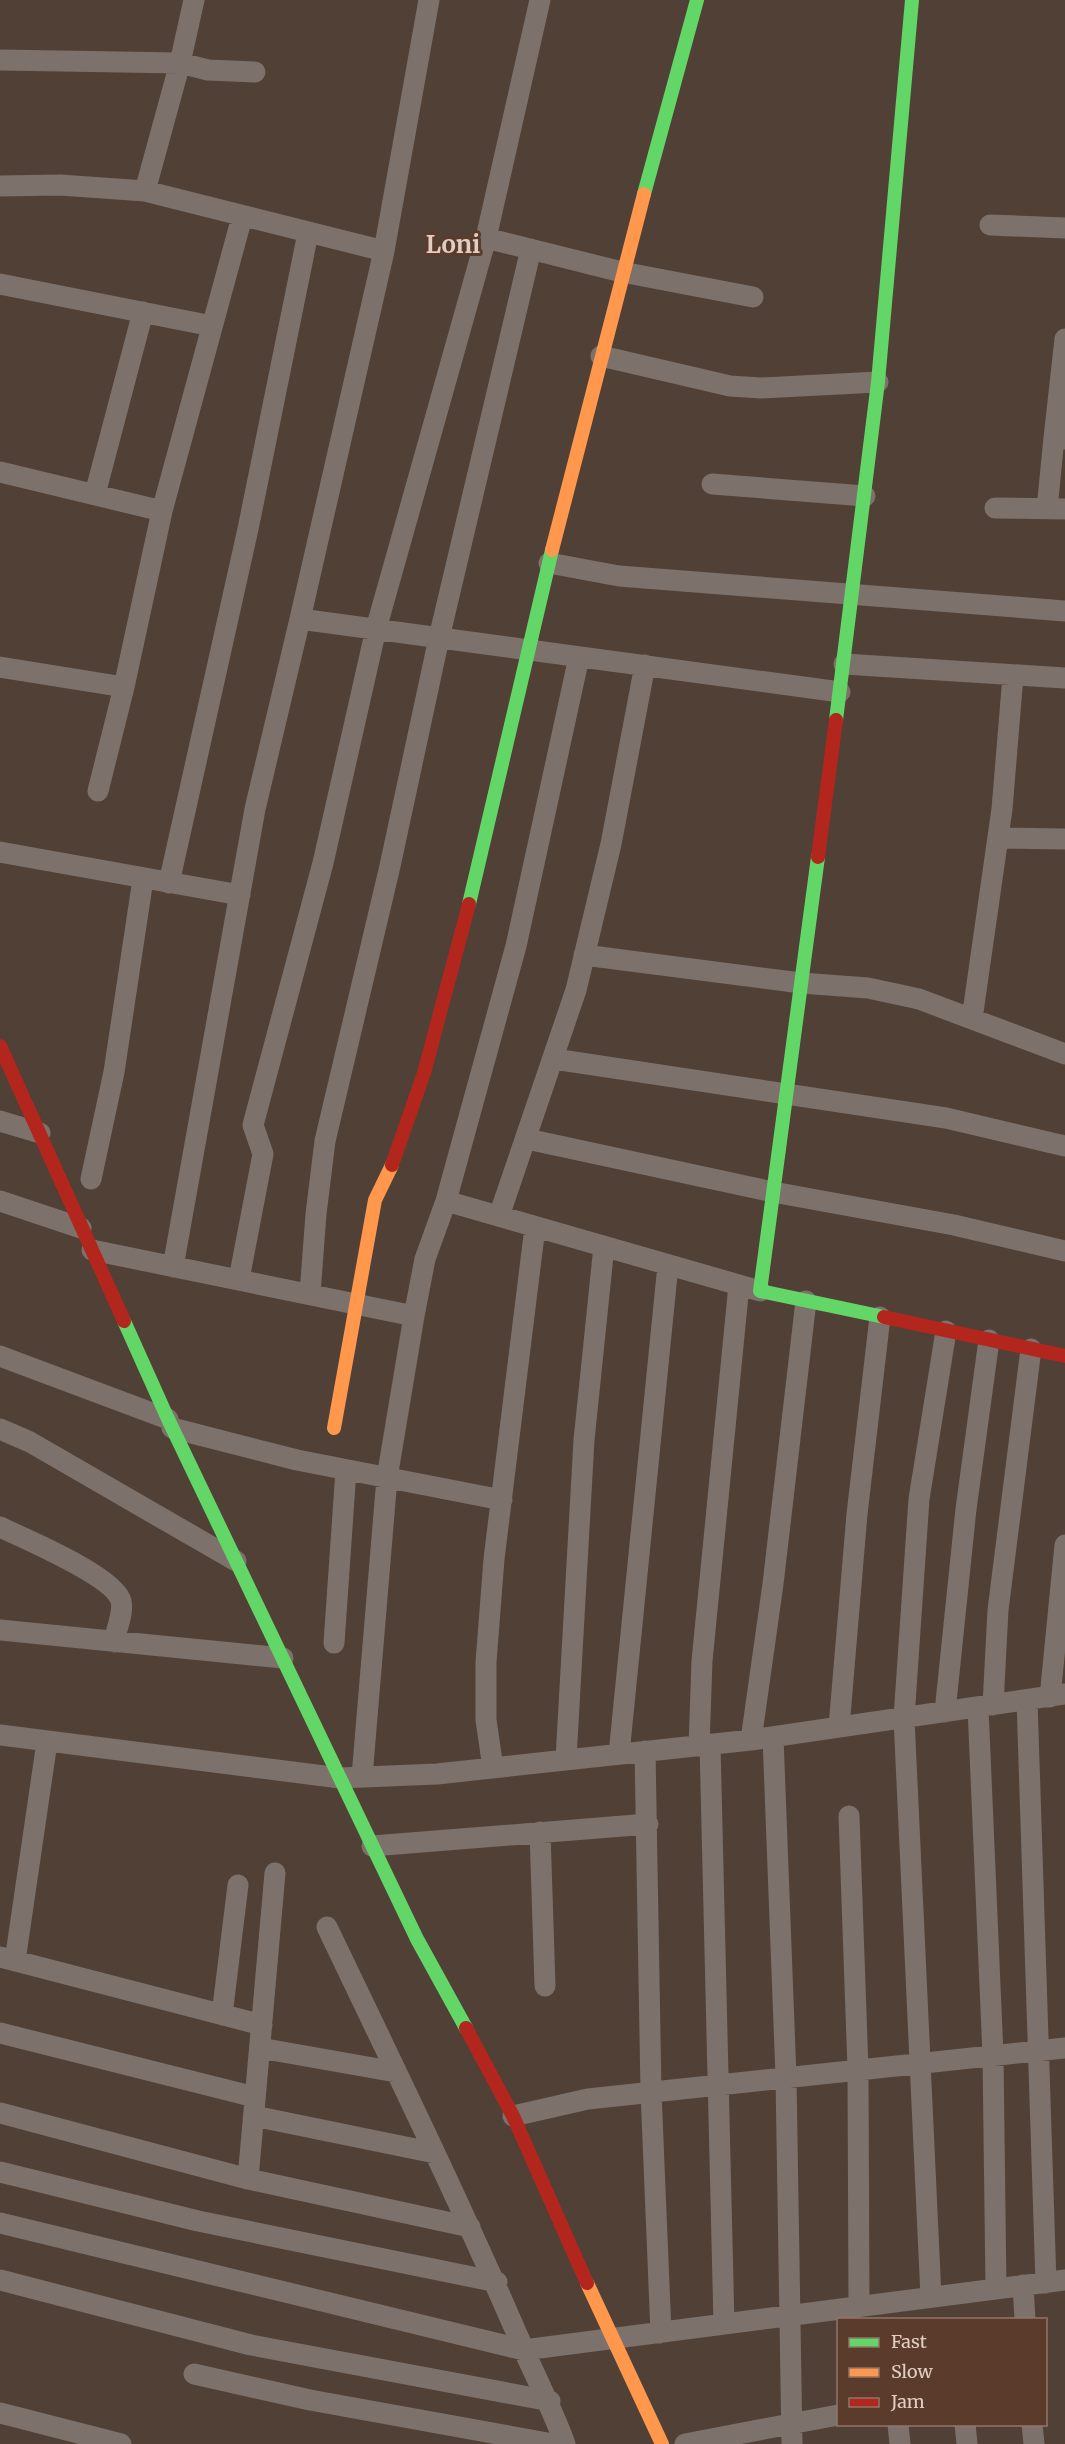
<svg xmlns="http://www.w3.org/2000/svg" width="1065" height="2444" viewBox="0 0 1065 2444" font-family="Merriweather,serif">
	<style>
		.lines { fill: none; stroke-linecap: round; stroke-linejoin: round }
		.street { stroke: #7d716b; stroke-width: 21 }
		.fast { stroke: #63d668; stroke-width: 14 }
		.slow { stroke: #ff974d; stroke-width: 14 }
		.jam { stroke: #b3261e; stroke-width: 14 }
		.labels { text-anchor: middle; dominant-baseline: central; stroke-width: 6; stroke-linejoin: round; paint-order: stroke }
		.district-label { font-size: 24px; font-weight: bold; fill: #e0cdc3; stroke: #5b3c2c }
	</style>
	<rect width="100%" height="100%" fill="#504036"/>
	<g class="lines">
		<path class="street" d="M0,60L180,63L208,70L255,72
			M0,186L60,185L145,191L384,251
			M145,191L180,63L194,0
			M990,225L1065,228
			M486,238L622,272L753,297
			M0,284L212,326
			M601,356L730,386L761,388L878,382
			M1054,438L1065,339
			M0,472L162,511
			M712,484L865,496
			M95,494L143,312
			M995,508L1065,509
			M1047,509L1054,438L1065,439
			M549,563L619,576L1065,611
			M300,619L384,251L429,0
			M844,664L1065,678
			M0,667L124,687
			M98,791L124,687L162,511L242,217
			M998,838L1065,839
			M0,852L240,895
			M169,883L248,529L308,233
			M584,955L801,983L868,988L919,999L1065,1054
			M972,1019L1002,809L1013,676
			M554,1059L946,1118L1065,1146
			M0,1121L40,1133
			M527,1139L773,1192L954,1225L1065,1251
			M91,1179L114,1072L143,879
			M0,1201L81,1228
			M446,1201L516,946L579,657
			M499,1216L576,990L611,844L645,665
			M92,1250L414,1316L425,1259L446,1201L760,1291
			M173,1267L255,809L300,619L840,692
			M239,1279L263,1154L253,1125L323,863L376,629L486,238L540,0
			M310,1294L316,1214L325,1141L390,866L439,638L531,249
			M0,1356L168,1419
			M172,1428L297,1460L502,1500
			M0,1429L30,1442L236,1561
			M0,1527C25,1539 114,1576 121,1601C124,1612 116,1630 114,1642
			M0,1630L283,1658
			M334,1643L346,1470
			M1050,1697L1065,1545
			M1027,1700L1046,2283
			M993,1705L998,1610L1031,1349
			M978,1707L993,2055L996,2289
			M945,1712L966,1509L989,1340
			M839,1727L857,1514L880,1317
			M0,1735L340,1778L437,1774L751,1740L1065,1694
			M773,1737L786,2077L792,2444
			M751,1740L773,1584L806,1301
			M710,1744L724,2324
			M699,1746L702,1661L739,1285
			M645,1751L651,2092L661,2333
			M619,1754L668,1265
			M566,1759L584,1440L604,1246
			M493,1768L486,1720V1662L494,1559L535,1227
			M362,1777L387,1478L414,1316
			M849,1816L858,2069L859,2307
			M540,1832L545,1986
			M372,1846L648,1824
			M327,1927C394,2067 462,2206 523,2348C537,2380 553,2411 565,2444
			M0,1957L262,2025
			M15,1961L47,1742
			M222,2015L238,1885
			M0,2033L255,2097
			M260,2048L396,2072
			M0,2113L248,2179L470,2227
			M254,2116L435,2153
			M513,2116L588,2099L1065,2048
			M0,2172L198,2221L497,2282
			M248,2179L275,1873
			M0,2223L524,2350L1065,2280
			M0,2280L251,2345L550,2401
			M1023,2285L1025,2320
			M931,2297L904,1718L919,1499L946,1331
			M194,2374L310,2400L553,2444
			M0,2413L121,2444
			M898,2424L900,2444
			M965,2424L967,2444
			M1032,2424L1034,2444
			M685,2444L838,2415"/>
		<path class="fast" d="M644,194L697,0
			M836,720L878,382L912,0
			M818,857L760,1291L884,1317
			M469,904L552,550
			M124,1321L168,1419L417,1939L466,2028"/>
		<path class="slow" d="M552,550L644,194
			M334,1428L375,1200L392,1165
			M587,2283L662,2444"/>
		<path class="jam" d="M818,857L836,720
			M0,1046L124,1321
			M392,1165L424,1073L469,904
			M884,1317L1065,1356
			M466,2028L513,2116L587,2283"/>
	</g>
	<g class="labels">
		<g class="district-label">
			<text x="453" y="244">Loni</text>
		</g>
	</g>
	<rect x="837" y="2318" width="210" height="108" fill="#5b3c2c" stroke="#907668" stroke-width="1.5"/>
	<rect x="849" y="2338" width="30" height="9" fill="#63d668" stroke="#907668" stroke-width="1.5"/>
	<text x="891" y="2348" font-size="18" fill="#e0cdc3">Fast</text>
	<rect x="849" y="2368" width="30" height="9" fill="#ff974d" stroke="#907668" stroke-width="1.5"/>
	<text x="891" y="2378" font-size="18" fill="#e0cdc3">Slow</text>
	<rect x="849" y="2398" width="30" height="9" fill="#b3261e" stroke="#907668" stroke-width="1.5"/>
	<text x="891" y="2408" font-size="18" fill="#e0cdc3">Jam</text>
</svg>
